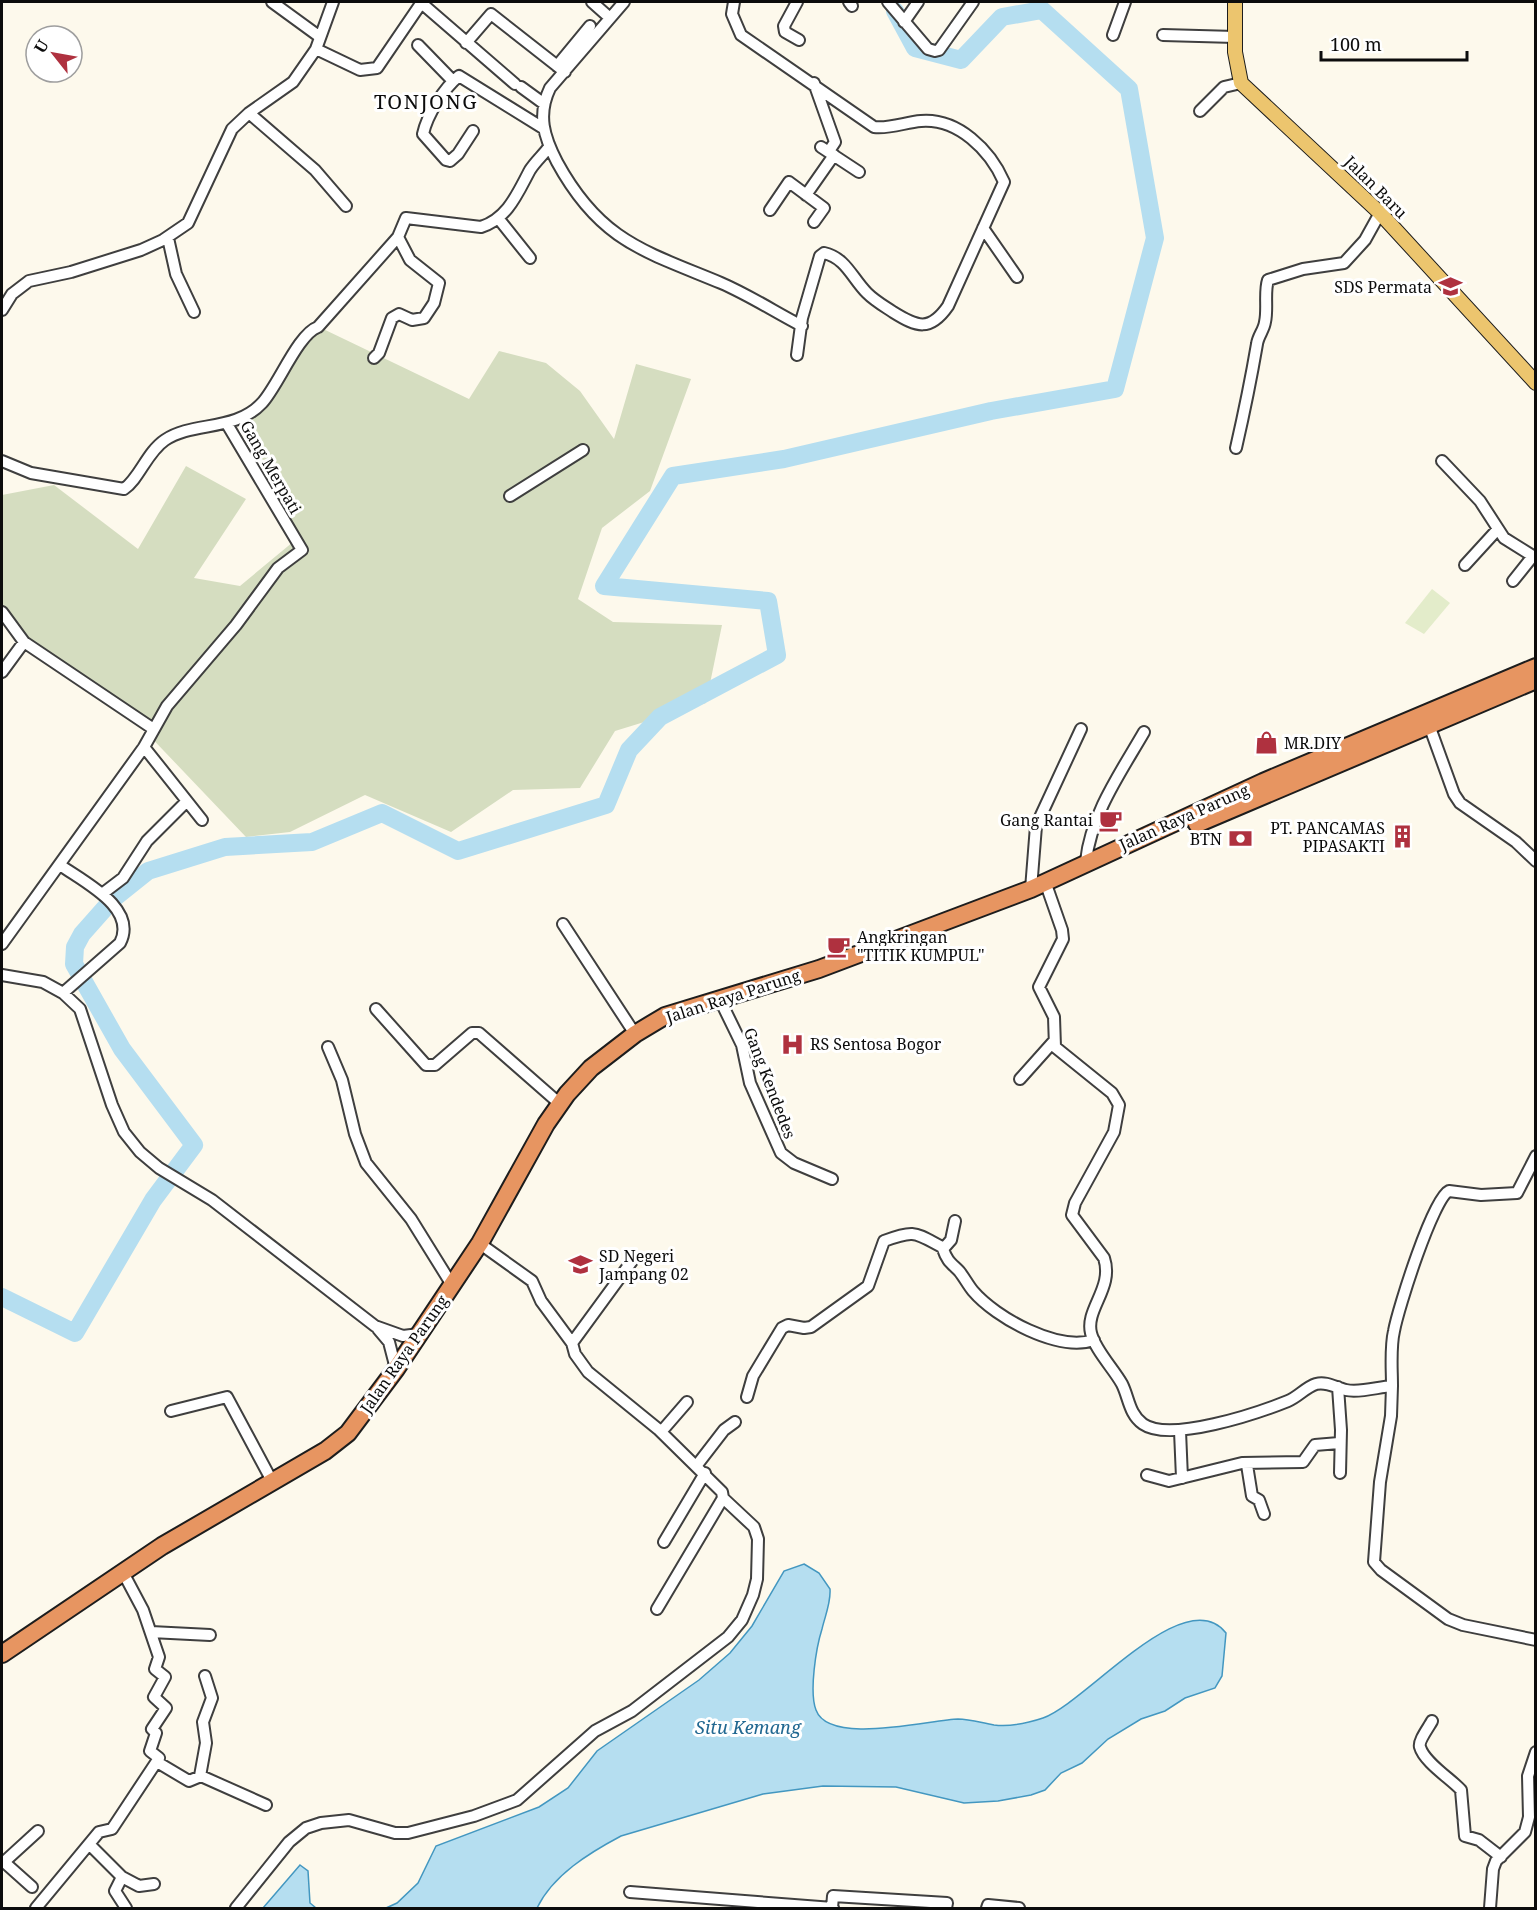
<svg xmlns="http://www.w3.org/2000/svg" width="1537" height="1910" viewBox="0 0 1537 1910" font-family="'Noto Serif',serif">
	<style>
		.cemetery { fill: #d5ddc0 }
		.pitch { fill: #e3ecca }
		.water { fill: #b5def0; stroke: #4397c0; stroke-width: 1.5 }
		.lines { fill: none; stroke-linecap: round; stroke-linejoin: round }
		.river { stroke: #b5def0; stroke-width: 18 }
		.minor-casing { stroke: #3f3f3f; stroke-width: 14 }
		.major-casing { stroke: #1d1d1d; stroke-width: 16 }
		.highway-casing { stroke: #1d1d1d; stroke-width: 20 }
		.minor { stroke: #fff; stroke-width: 10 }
		.major { stroke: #ecc56e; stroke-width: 14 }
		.highway { stroke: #e79561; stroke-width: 16 }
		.labels { text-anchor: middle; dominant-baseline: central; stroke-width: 6; stroke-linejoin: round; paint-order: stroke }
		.street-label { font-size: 16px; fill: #0c0c0c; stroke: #fff }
		.poi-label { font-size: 16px; fill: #0c0c0c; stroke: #fff; text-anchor: end }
		.water-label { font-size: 18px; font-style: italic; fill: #216891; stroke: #fff }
		.quarter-label { font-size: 20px; letter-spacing: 1.5px; fill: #0c0c0c; stroke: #fff }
	</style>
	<rect width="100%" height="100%" fill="#fdf9ec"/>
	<path class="cemetery" d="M319,327L469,399L499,351L546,363L580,391L614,439L636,364L691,379L650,491L602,528L578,599L613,622L722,625L706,703L615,731L580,788L513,790L451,832L365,795L290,832L246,837L143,729L22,636L2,603V495L54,485L138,549L186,466L246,499L194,578L240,586L299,537L241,422L291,367Z"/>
	<path class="pitch" d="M1432,589L1450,603L1424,634L1405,623Z"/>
	<path class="water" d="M804,1564L819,1573L830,1589C831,1603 825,1616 822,1629C816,1648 809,1692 816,1710C829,1746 929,1720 958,1719C970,1719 982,1723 994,1725C1010,1727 1028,1723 1043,1718C1086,1703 1185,1581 1226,1633L1222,1676L1215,1688L1185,1698L1165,1711L1141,1719L1108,1739L1082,1763L1061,1773L1045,1790L1031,1795L998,1801L964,1803L896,1787L823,1786L763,1794L621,1836C589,1853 553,1875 537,1908H386L397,1903L418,1883L436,1846L539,1807L568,1788L597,1751L699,1680L730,1653L752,1626L784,1571Z
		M300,1865L308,1871L310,1903L316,1908H263Z"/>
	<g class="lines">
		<path class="river" d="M2,1297L75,1333L153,1200L194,1145L122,1049L74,964L75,947L82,934L113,899L148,871L225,847L312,842L382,813L458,851L606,805L629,750L660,717L777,655L768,601L604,586L673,476L784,459L991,411L1115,389L1155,238L1129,89L1042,10L1002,17L961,60L915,48L895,11"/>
		<defs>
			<path id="minor" d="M272,2L320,37
				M592,2L610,18
				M624,2L550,88C537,115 544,137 557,162C600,241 644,251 721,283C749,295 775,312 802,326
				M734,2L732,14L741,35L874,127C890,129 906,122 921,121C958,118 990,150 1004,182L948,306C930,332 917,327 893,312C884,306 875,301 867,293C852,278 846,258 824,253L820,256L802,318L797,355
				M797,2L784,26L785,32L799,40
				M849,2L852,6
				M888,2L928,49L935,51L939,50L973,2
				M426,7L515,84
				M904,22L918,2
				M1113,35L1125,2
				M1163,35L1235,37
				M466,43L491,14L565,72
				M418,45L453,81
				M316,49L360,70L377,68L422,2
				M557,66L590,26
				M814,83L835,142L829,151
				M521,87L543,103
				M1200,111L1224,87L1241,83
				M249,113L315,170L346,206
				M473,131L458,154L450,161L446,160L423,134C427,115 444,88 459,76L543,128
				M821,147L859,172
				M806,195L834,155
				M770,210L789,182L824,208L814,222
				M498,218L530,258
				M983,228L1017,277
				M168,238L176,274L194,312
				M2,310L12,294L29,281L71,272L141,250L163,240L188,223L232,129L249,113L293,82L316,49L333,2
				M374,358L379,353L392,318L399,314L412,320L424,318L434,303L439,283L410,260L398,237
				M1236,448C1244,413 1251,379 1257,344C1258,336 1264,330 1265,322C1268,309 1264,292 1268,280L1303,269L1344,263L1365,240L1380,213
				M2,461L31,473L124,489C139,479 147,452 165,440C193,421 235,432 262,403C278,386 298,334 318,327L398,237L406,218L481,227C508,218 517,194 530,170C535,162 543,155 549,147
				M1442,461L1480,501L1504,538L1536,558
				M510,496L583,450
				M1465,565L1497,530
				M1513,581L1533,556
				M2,612L24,642L152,728
				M2,672L24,642
				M1429,725L1454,794L1460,803L1516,842L1536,861
				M144,747L202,820
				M1086,861C1091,814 1121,772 1144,732
				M60,865C84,882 138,908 120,943L63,993
				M1031,889L1036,826L1081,729
				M1048,890L1062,930L1063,939L1039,987L1054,1017L1055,1047L1112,1093L1119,1105L1114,1132L1075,1203L1072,1215L1104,1258C1114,1288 1085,1309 1091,1333C1095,1350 1113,1368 1122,1384C1129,1398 1129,1414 1143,1424C1170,1443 1258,1413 1288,1401C1298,1397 1306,1387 1316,1384C1327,1381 1336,1388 1346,1390C1360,1393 1378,1387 1392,1386L1391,1416L1380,1482L1374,1562L1381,1570L1448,1619L1463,1625L1536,1640
				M102,894L123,878L147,841L185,803
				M563,924L635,1034
				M2,944L144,747L167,706L236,625L278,568L302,550L227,424
				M2,975L43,982L63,993L80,1009L112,1105L124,1132L140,1152L159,1168L212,1200L375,1326L403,1336L419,1334
				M722,1004L742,1045L750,1083L781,1153L794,1163L832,1179
				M376,1009L426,1065H435L472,1033H479L560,1104
				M328,1047L342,1080L355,1134L366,1163L411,1219L452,1285
				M1020,1079L1054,1041
				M955,1221L951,1240L943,1249C947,1261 951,1263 959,1271C964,1277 968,1285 973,1291C996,1318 1058,1352 1094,1340
				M486,1248L532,1281L541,1301L572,1343L575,1354L588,1372L658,1429L722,1492L723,1498L657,1609
				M378,1329L389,1342L396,1369
				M572,1343L632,1261
				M1392,1386C1392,1368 1390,1348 1394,1331C1398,1309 1433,1198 1449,1191L1481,1195L1517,1193L1536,1156
				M1338,1387L1341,1430L1340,1473
				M747,1397L753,1376L782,1328L788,1325L804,1328L811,1327L868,1286L884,1241C916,1229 915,1233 944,1248
				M171,1411L227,1397L272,1481
				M1180,1431L1182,1478
				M661,1432L687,1402
				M697,1465L724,1430L735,1422
				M1247,1465L1252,1496L1259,1500L1264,1514
				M1147,1475L1169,1481L1242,1463L1303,1462L1315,1445L1339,1443
				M664,1542L705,1473
				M151,1632L210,1635
				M1432,1721C1429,1727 1418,1741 1420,1747C1424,1762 1451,1779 1461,1790L1465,1836L1479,1840L1501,1857
				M157,1762L189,1781L201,1776L266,1805
				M200,1776L206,1743L203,1722L212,1698L205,1676
				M89,1844L122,1877L115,1891L126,1908
				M2,1862H4L32,1887
				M4,1862L38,1831
				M122,1877L139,1886L154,1884
				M630,1892L833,1908
				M36,1908L99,1832L112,1829L159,1758L150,1751L156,1733L152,1729L166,1708L154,1697L165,1677L155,1669L159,1657L143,1610L126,1578
				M236,1908L289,1842L306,1828L321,1823L349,1820L395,1833H408L474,1816L517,1800L595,1731L632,1711L728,1637L742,1620L753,1595L757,1579L758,1539L754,1527L723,1498
				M832,1908L833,1896L947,1903L946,1908
				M987,1908L988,1905L1019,1908
				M1490,1908L1493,1869L1496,1861L1525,1832L1529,1817L1528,1776L1536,1752"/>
			<path id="major" d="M1235,2V52L1241,83L1380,213L1536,383"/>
			<path id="highway" d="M1197,824L1536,680
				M2,1654L162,1546L325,1451L348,1433L396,1369L480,1243L546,1124L567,1094L591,1068L635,1034L665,1016L819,969L1031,889L1263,782L1536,667"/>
		</defs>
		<use href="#minor" class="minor-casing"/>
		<use href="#major" class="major-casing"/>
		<use href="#highway" class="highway-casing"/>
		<use href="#minor" class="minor"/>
		<use href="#major" class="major"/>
		<use href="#highway" class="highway"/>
	</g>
	<defs>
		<symbol id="school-bare" viewBox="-9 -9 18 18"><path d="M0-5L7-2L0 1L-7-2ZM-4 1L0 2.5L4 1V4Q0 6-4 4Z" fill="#af313f" stroke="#fff" stroke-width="2.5" paint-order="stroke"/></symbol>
		<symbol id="shop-bare" viewBox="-9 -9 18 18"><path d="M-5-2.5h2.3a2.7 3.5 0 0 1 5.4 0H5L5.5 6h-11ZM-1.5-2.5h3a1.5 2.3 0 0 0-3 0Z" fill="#af313f" stroke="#fff" stroke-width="2.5" paint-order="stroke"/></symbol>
		<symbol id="cafe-bare" viewBox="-9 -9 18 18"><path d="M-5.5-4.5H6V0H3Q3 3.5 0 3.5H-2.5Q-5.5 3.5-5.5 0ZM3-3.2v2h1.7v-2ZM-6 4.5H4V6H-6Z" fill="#af313f" stroke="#fff" stroke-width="2.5" paint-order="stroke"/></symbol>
		<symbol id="building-bare" viewBox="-9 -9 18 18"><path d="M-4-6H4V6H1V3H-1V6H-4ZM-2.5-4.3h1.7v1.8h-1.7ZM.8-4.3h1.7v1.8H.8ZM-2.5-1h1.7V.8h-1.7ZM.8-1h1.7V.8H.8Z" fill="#af313f" stroke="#fff" stroke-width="2.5" paint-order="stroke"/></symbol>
		<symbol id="bank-bare" viewBox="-9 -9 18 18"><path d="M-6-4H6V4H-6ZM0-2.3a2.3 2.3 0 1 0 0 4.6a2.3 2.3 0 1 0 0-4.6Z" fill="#af313f" stroke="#fff" stroke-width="2.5" paint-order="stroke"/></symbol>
		<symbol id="hospital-bare" viewBox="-9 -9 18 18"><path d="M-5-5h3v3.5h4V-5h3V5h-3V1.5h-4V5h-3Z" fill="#af313f" stroke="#fff" stroke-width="2.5" paint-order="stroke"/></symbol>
	</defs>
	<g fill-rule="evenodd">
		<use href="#school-bare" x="1434" y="270" width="33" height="33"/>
		<use href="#shop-bare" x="1250" y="726" width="33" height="33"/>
		<use href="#cafe-bare" x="1094" y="804" width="33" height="33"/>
		<use href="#building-bare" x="1386" y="820" width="33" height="33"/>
		<use href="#bank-bare" x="1224" y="822" width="33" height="33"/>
		<use href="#cafe-bare" x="822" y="930" width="33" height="33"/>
		<use href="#hospital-bare" x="776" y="1028" width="33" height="33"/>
		<use href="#school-bare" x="564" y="1248" width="33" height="33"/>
	</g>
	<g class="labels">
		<g class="street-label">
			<text transform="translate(1376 187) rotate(45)">Jalan Baru</text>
			<text transform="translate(271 467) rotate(60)">Gang Merpati</text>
			<text transform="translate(1184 817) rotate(-24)">Jalan Raya Parung</text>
			<text transform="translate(733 996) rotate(-18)">Jalan Raya Parung</text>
			<text transform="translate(770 1083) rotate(69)">Gang Kendedes</text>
			<text transform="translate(404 1354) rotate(-55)">Jalan Raya Parung</text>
		</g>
		<g class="poi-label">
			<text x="1432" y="287">SDS Permata</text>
			<text x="1284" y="743" text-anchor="start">MR.DIY</text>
			<text x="1093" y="820">Gang Rantai</text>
			<text x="1385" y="828">PT. PANCAMAS<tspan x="1385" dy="18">PIPASAKTI</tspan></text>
			<text x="1222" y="839">BTN</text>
			<text x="857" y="937" text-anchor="start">Angkringan<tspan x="857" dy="18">"TITIK KUMPUL"</tspan></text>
			<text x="810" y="1044" text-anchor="start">RS Sentosa Bogor</text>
			<text x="599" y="1256" text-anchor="start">SD Negeri<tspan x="599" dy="18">Jampang 02</tspan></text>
		</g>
		<g class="water-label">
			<text x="748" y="1727">Situ Kemang</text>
		</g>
		<g class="quarter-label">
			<text x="426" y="101">TONJONG</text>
		</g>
	</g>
	<rect width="1537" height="1910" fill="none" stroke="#0c0c0c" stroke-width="6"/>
	<g transform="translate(54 54) rotate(301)"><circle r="28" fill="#ffffff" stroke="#9e9e9e" stroke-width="1.5"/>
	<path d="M0-4.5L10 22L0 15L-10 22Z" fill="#af313f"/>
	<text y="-9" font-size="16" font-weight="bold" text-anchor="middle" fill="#0c0c0c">U</text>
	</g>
	<path d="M1321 51v9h146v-9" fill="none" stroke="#0c0c0c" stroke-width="3"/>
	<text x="1330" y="51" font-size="18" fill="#0c0c0c" stroke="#ffffff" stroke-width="4.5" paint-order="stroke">100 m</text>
</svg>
